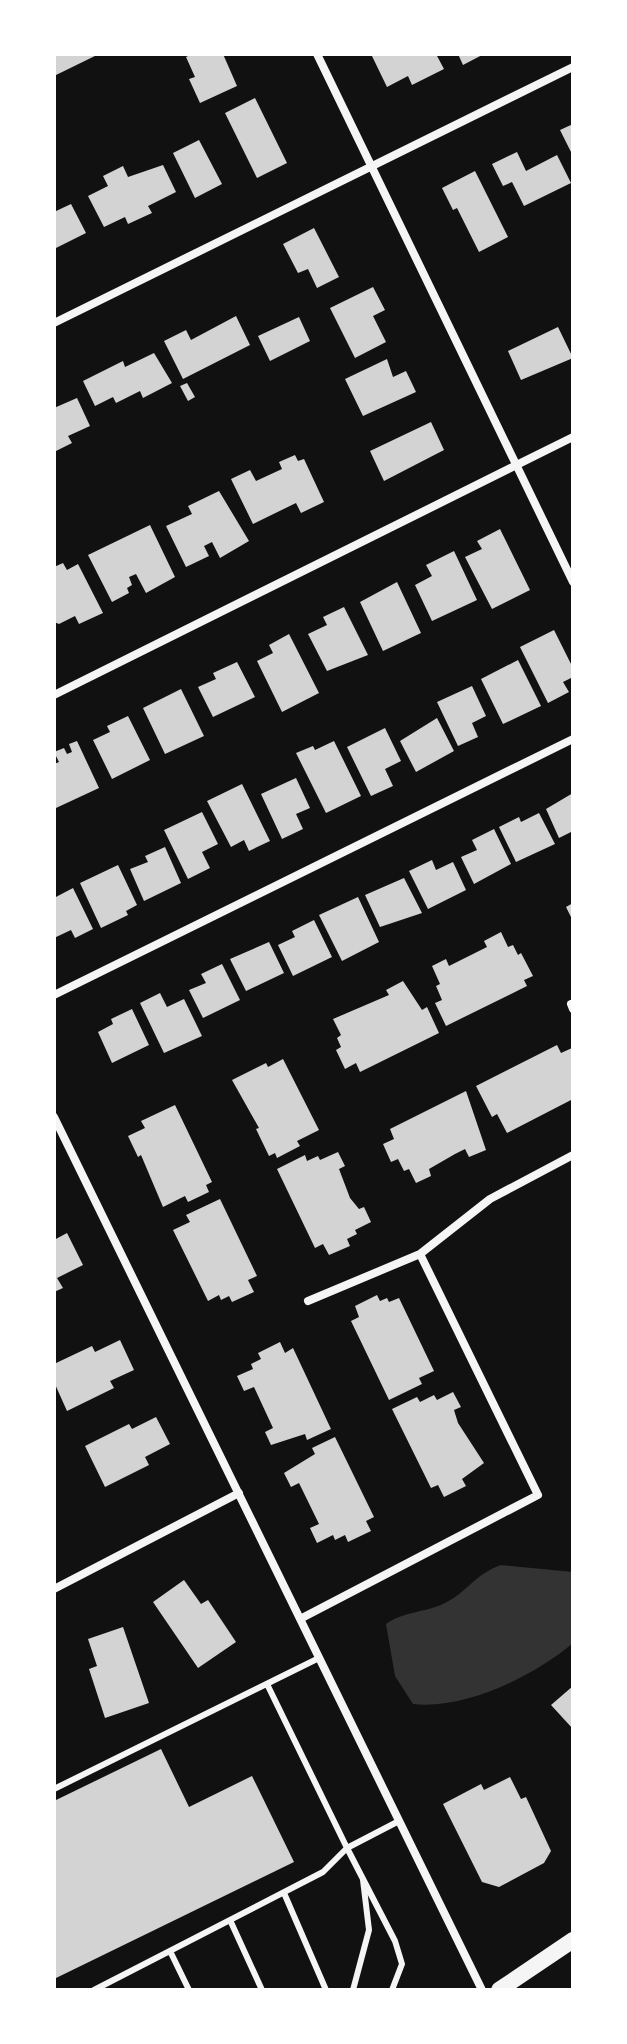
<svg xmlns="http://www.w3.org/2000/svg" width="627" height="2044" viewBox="0 0 627 2044" font-family="Karla,sans-serif">
	<style>
		.water { fill: #333 }
		.building { fill: #d3d3d3 }
		.lines { fill: none; stroke-linecap: round; stroke-linejoin: round }
		.service { stroke: #f5f5f5; stroke-width: 6 }
		.minor { stroke: #f5f5f5; stroke-width: 8 }
		.secondary { stroke: #f5f5f5; stroke-width: 16 }
	</style>
	<rect width="100%" height="100%" fill="#111"/>
	<path class="water" d="M501,1565L573,1572V1643C534,1676 465,1710 413,1704L395,1676L386,1624C404,1611 425,1613 445,1603C467,1592 475,1574 501,1565Z"/>
	<path class="building" d="M54,54H99L54,76Z
		M192,54H223L237,86L200,103L189,79L195,77L186,57Z
		M371,54H436L444,69L412,85L408,76L387,87Z
		M458,54H484L463,65Z
		M255,98L287,163L257,178L225,113Z
		M573,124V156L560,130Z
		M199,140L222,184L195,198L173,153Z
		M517,152L526,171L557,155L571,183L524,206L512,182L503,186L492,164Z
		M163,165L176,192L148,206L152,213L128,224L125,217L104,227L88,196L108,186L103,176L123,166L128,177Z
		M475,171L508,237L479,252L457,208L453,210L442,188Z
		M71,204L86,233L54,249V212Z
		M314,228L339,277L317,288L308,269L298,273L283,244Z
		M373,287L385,310L373,316L386,342L355,358L330,308Z
		M236,316L250,345L183,379L164,341L186,330L191,340Z
		M299,317L310,341L270,361L258,336Z
		M558,327L573,358L521,380L508,351Z
		M154,353L172,383L143,398L140,391L116,403L113,397L95,406L83,381L123,361L125,367Z
		M387,359L393,377L406,371L416,392L363,416L345,379Z
		M187,383L195,397L188,401L180,386Z
		M77,398L90,426L68,436L72,443L54,452V408Z
		M431,422L444,450L384,481L370,451Z
		M295,455L298,461L304,459L324,502L301,513L296,503L253,524L231,479L250,470L256,481L282,469L279,462Z
		M219,491L249,541L220,558L212,542L204,546L209,556L186,567L166,526L192,514L188,506Z
		M150,525L175,577L146,593L136,574L129,577L132,585L127,588L129,593L112,602L88,555Z
		M500,529L530,590L492,609L465,557L482,549L477,541Z
		M454,551L477,600L432,621L415,585L432,576L426,565Z
		M63,563L67,570L78,564L103,613L79,624L75,616L59,624L54,622V567Z
		M397,582L421,633L383,651L360,602Z
		M344,607L368,655L327,671L308,634L327,625L323,617Z
		M554,630L573,668V677L563,682L569,692L548,703L520,647Z
		M289,634L319,693L282,712L257,661L273,653L269,645Z
		M518,660L541,706L503,724L481,679Z
		M237,662L255,697L213,717L198,687L216,679L213,673Z
		M472,686L486,716L472,723L478,737L458,746L437,702Z
		M181,689L204,736L165,754L143,708Z
		M128,716L150,760L112,779L93,740L110,732L107,726Z
		M437,718L454,751L416,772L400,741Z
		M385,728L401,761L385,769L393,786L371,796L347,747Z
		M77,741L99,788L56,808L54,764L59,762L54,752L64,748L67,754L72,752L69,744Z
		M334,741L361,796L326,813L296,753L313,746L315,750Z
		M296,778L310,808L296,814L303,829L282,839L261,794Z
		M242,784L270,841L249,851L244,840L231,847L207,801Z
		M573,793V831L559,838L546,809Z
		M202,812L218,844L202,852L210,868L188,879L164,830Z
		M539,813L555,844L516,862L499,827L519,817L521,822Z
		M494,829L511,864L474,884L461,857L477,850L472,840Z
		M165,847L181,883L144,901L130,869L148,862L145,856Z
		M432,860L436,870L453,862L466,890L428,909L409,871Z
		M118,865L137,905L126,911L128,915L101,928L80,883Z
		M404,878L422,913L380,927L365,895Z
		M73,888L93,929L75,938L71,930L54,938V898Z
		M358,897L379,942L342,961L319,915Z
		M573,903V921L566,907Z
		M314,920L332,957L293,976L278,945L295,937L292,931Z
		M501,932L508,947L513,945L518,955L521,953L533,976L524,980L527,986L446,1026L435,1003L442,1000L436,986L440,984L432,966L446,959L449,966L487,947L484,941Z
		M269,942L284,973L246,991L230,959Z
		M222,964L240,1000L203,1018L189,990L206,983L201,974Z
		M403,981L422,1010L427,1007L439,1033L360,1072L356,1063L345,1069L336,1050L341,1047L337,1038L341,1035L333,1019L389,995L386,990Z
		M160,993L167,1007L184,999L202,1036L164,1053L140,1003Z
		M132,1009L149,1045L112,1063L98,1032L113,1024L111,1019Z
		M557,1045L561,1053L572,1048L573,1051V1099L507,1133L497,1114L492,1117L476,1086Z
		M283,1059L319,1130L297,1141L300,1146L277,1158L275,1153L269,1156L256,1129L259,1128L232,1080L266,1063L268,1067Z
		M466,1091L486,1150L469,1157L465,1149L455,1154L429,1169L431,1176L416,1183L409,1169L404,1171L398,1159L391,1162L383,1144L394,1139L390,1129Z
		M175,1105L212,1182L206,1185L209,1192L188,1202L185,1196L163,1207L141,1155L138,1157L128,1136L145,1128L141,1121Z
		M338,1152L345,1166L339,1169L350,1198L359,1209L364,1207L371,1222L355,1230L357,1234L347,1239L350,1246L329,1255L323,1244L315,1248L277,1169L305,1155L307,1161L318,1156L320,1160Z
		M220,1199L257,1276L248,1280L254,1292L232,1302L229,1296L221,1300L219,1295L208,1301L173,1230L190,1222L186,1215Z
		M67,1233L83,1265L57,1278L63,1288L54,1292V1240Z
		M377,1295L380,1301L387,1298L389,1302L399,1298L434,1371L419,1378L422,1384L389,1400L351,1321L359,1317L355,1306Z
		M120,1340L134,1370L110,1381L114,1388L67,1411L54,1382V1364L92,1346L95,1352Z
		M280,1342L285,1353L293,1348L331,1429L307,1440L305,1434L271,1445L265,1432L273,1428L254,1387L244,1391L237,1376L253,1369L251,1364L261,1359L258,1353Z
		M453,1392L461,1407L454,1410L458,1423L484,1463L462,1479L466,1486L444,1497L438,1485L431,1488L392,1409L417,1397L420,1402L434,1395L437,1400Z
		M156,1417L170,1444L145,1457L149,1465L105,1487L85,1446L129,1424L132,1429Z
		M335,1437L374,1517L366,1521L371,1531L348,1542L345,1535L335,1540L333,1535L317,1543L310,1528L319,1524L299,1483L291,1487L284,1473L315,1454L312,1448Z
		M184,1580L201,1604L208,1600L236,1642L198,1668L153,1602Z
		M123,1627L149,1703L105,1718L89,1669L97,1666L88,1639Z
		M573,1686V1729L551,1705Z
		M161,1749L189,1807L252,1776L294,1862L54,1979V1801Z
		M510,1777L521,1799L526,1797L551,1851L544,1863L499,1887L482,1882L443,1804L481,1784L484,1790Z"/>
	<g class="lines">
		<path class="service" d="M54,1789L319,1658
			M284,1893L326,1990
			M230,1920L262,1990
			M170,1951L189,1990
			M94,1990L323,1872L347,1848L267,1684
			M353,1990L369,1930L363,1880
			M392,1990L402,1964L395,1941L347,1848L399,1821"/>
		<path class="minor" d="M317,54L573,582
			M54,323L573,67
			M54,695L573,437
			M54,995L573,739
			M571,1004L573,1009
			M54,1117L482,1990
			M308,1301L420,1254
			M54,1589L239,1493
			M300,1619L538,1495L420,1254L490,1199L573,1155"/>
		<path class="secondary" d="M499,1990L573,1940"/>
	</g>
	<rect width="627" height="2044" fill="none" stroke="#ffffff" stroke-width="112"/>
</svg>
